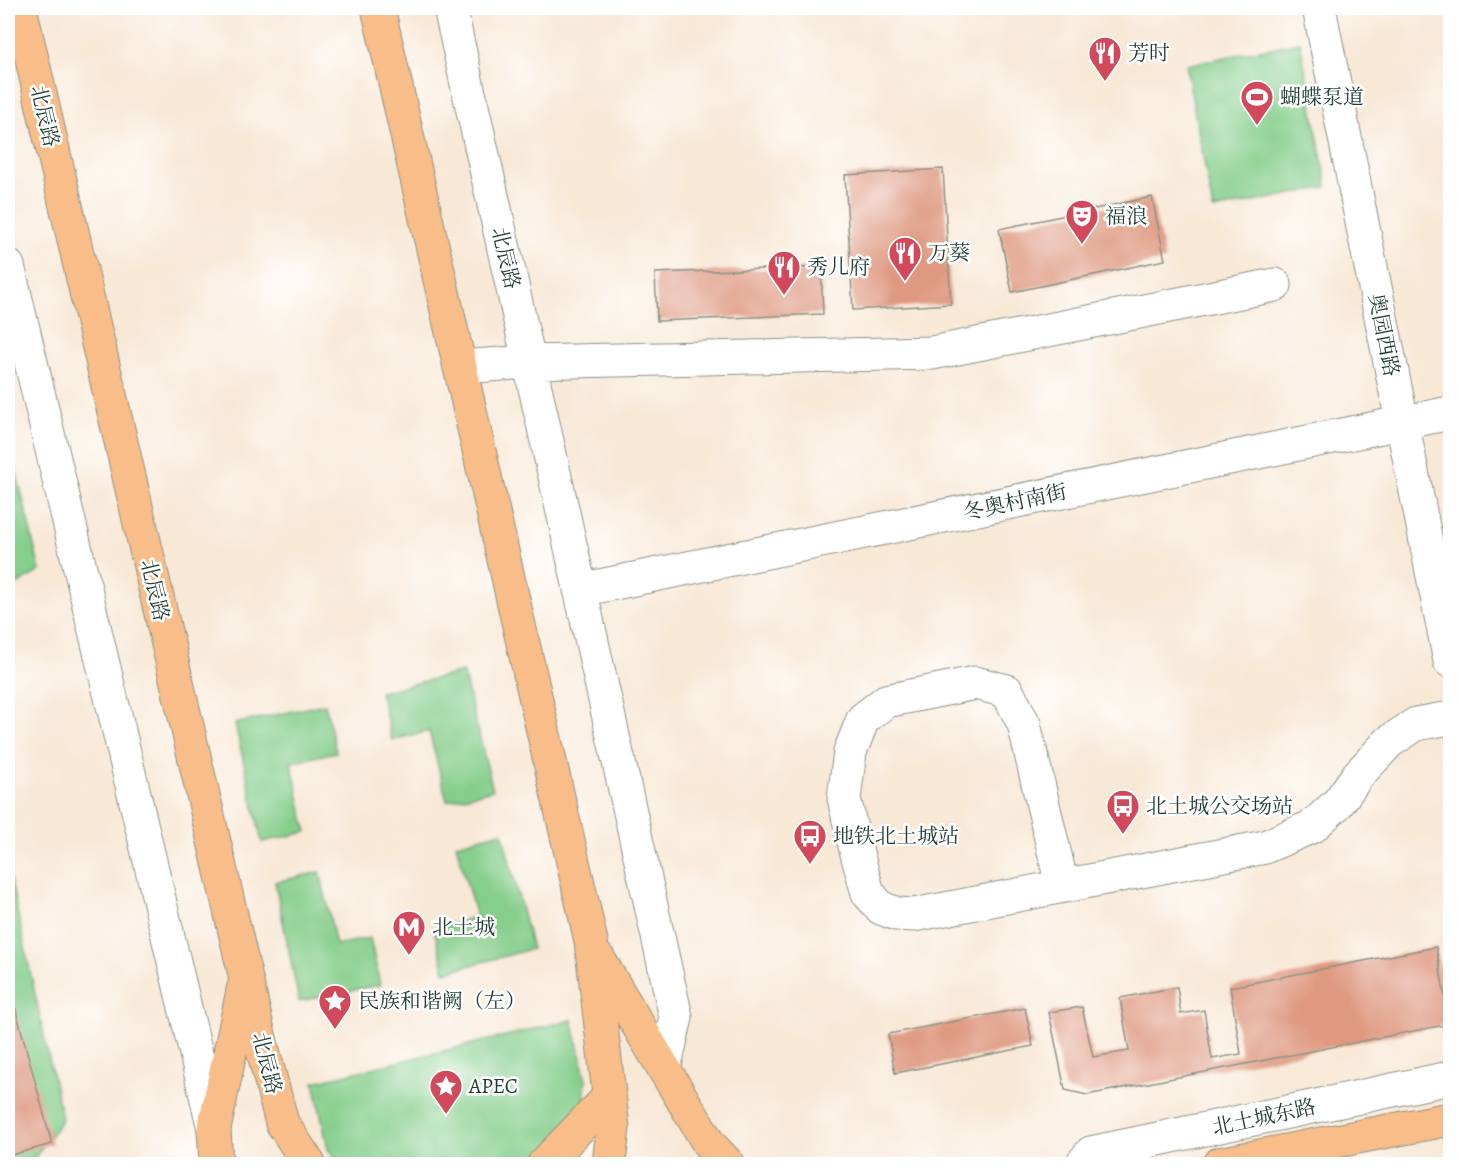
<svg xmlns="http://www.w3.org/2000/svg" width="1458" height="1172" viewBox="0 0 1458 1172" font-family="Alegreya,'Noto Serif SC',serif">
	<style>
		.green { fill: #85ce8b; stroke: #528660; stroke-width: 1.5 }
		.building { fill: #df9981 }
		.lines { fill: none; stroke-linecap: round; stroke-linejoin: round }
		.minor-casing { stroke: #8c9285; stroke-width: 35 }
		.major-casing { stroke: #8c9285; stroke-width: 35 }
		.minor { stroke: #fff; stroke-width: 33 }
		.major { stroke: #f8bd89; stroke-width: 33 }
		.labels { text-anchor: middle; dominant-baseline: central; stroke-width: 5; stroke-linejoin: round; paint-order: stroke }
		.poi-label { font-size: 21px; fill: #1f3d34; stroke: #fff; text-anchor: start }
		.street-label { font-size: 21px; fill: #1f3d34; stroke: #fff }
	</style>
	<rect width="100%" height="100%" fill="#fff"/>
	<filter id="ink" filterUnits="userSpaceOnUse"><feTurbulence type="fractalNoise" baseFrequency=".0167" numOctaves="2"/><feDisplacementMap in="SourceGraphic" scale="12" xChannelSelector="R" yChannelSelector="G"/><feConvolveMatrix kernelMatrix="1 2 1 2 8 2 1 2 1" color-interpolation-filters="sRGB"/></filter>
	<filter id="wash" filterUnits="userSpaceOnUse"><feTurbulence type="fractalNoise" baseFrequency=".008" numOctaves="4" result="noise"/><feDisplacementMap in="SourceGraphic" scale="24" xChannelSelector="R" yChannelSelector="G"/><feGaussianBlur stdDeviation="1.35" result="paint"/><feColorMatrix in="noise" values="0 0 0 0 0 0 0 0 0 0 0 0 0 0 0 0 0 1.4 0 .05"/><feComposite in="paint" operator="in"/></filter>
	<g filter="url(#wash)">
		<rect width="100%" height="100%" fill="#f8e8d6"/>
		<path class="green" d="M1300,42L1327,187L1213,210L1186,65Z
			M8,437L40,571L8,590Z
			M463,672L493,790L447,801L429,731L392,740L380,692Z
			M325,704L336,752L291,762L307,832L262,842L235,724Z
			M502,832L532,949L445,972L434,929L476,917L456,844Z
			M8,869L62,1119L30,1164H8Z
			M320,872L336,945L370,938L380,985L299,1001L275,882Z
			M572,1020L586,1080L584,1109L545,1164H339L328,1149L314,1082Z"/>
		<g id="blocks">
			<path class="building" d="M943,169L951,304L853,310L845,175Z
				M1152,197L1165,260L1012,292L999,229Z
				M821,267L823,314L657,321L655,273Z
				M1436,947L1450,1024L1087,1095L1065,1090L1049,1012L1082,1007L1093,1057L1129,1051L1120,998L1177,987L1181,1014L1204,1010L1212,1059L1241,1054L1230,987Z
				M8,981L52,1144L8,1156Z
				M1025,1008L1033,1046L895,1073L888,1034Z"/>
		</g>
	</g>
	<g filter="url(#ink)">
		<use href="#blocks" fill-opacity="0" stroke="#8c9285" stroke-width="1.5"/>
		<g class="lines">
			<defs>
				<path id="minor" d="M450,8L676,1017L664,1069
					M1319,8L1450,661
					M8,266L214,1129
					M460,367L529,362L932,353L1275,285
					M580,590L1450,413
					M1062,885L1024,724L1007,691L975,683L886,701L863,719L850,752L844,798L856,850L868,893L881,908L897,914L914,915L1265,847L1313,826L1338,803L1358,775L1389,742L1416,724L1450,718
					M1082,1164L1091,1153L1450,1078"/>
				<path id="major" d="M20,8L259,1035L282,1123L309,1164
					M378,8L591,941L613,1128L609,1164
					M598,958L709,1144L728,1164
					M216,1164L214,1129L244,986
					M544,1164L609,1097
					M1219,1164L1450,1119"/>
			</defs>
			<use href="#minor" class="minor-casing"/>
			<use href="#major" class="major-casing"/>
			<use href="#minor" class="minor"/>
			<use href="#major" class="major"/>
		</g>
	</g>
	<defs>
		<symbol id="restaurant-pin" viewBox="-11 -11 22 30"><path d="M0 17L-7.5 6A9.5 9.5 0 1 1 7.5 6Z" fill="#d1495b" stroke="#fff"/><path d="M-5-6h1v4h1v-4h1v4h1v-4h1v5L-1.5 .5V6h-2V.5L-5-1ZM5-6V6H3V1.5H1.5Q1.5-4 5-6Z" fill="#fff"/></symbol>
		<symbol id="stadium-pin" viewBox="-11 -11 22 30"><path d="M0 17L-7.5 6A9.5 9.5 0 1 1 7.5 6Z" fill="#d1495b" stroke="#fff"/><path d="M0-5a6.5 5 0 1 0 0 10a6.5 5 0 1 0 0-10ZM-3.5-1.8h7v3.6h-7Z" fill="#fff"/></symbol>
		<symbol id="theatre-pin" viewBox="-11 -11 22 30"><path d="M0 17L-7.5 6A9.5 9.5 0 1 1 7.5 6Z" fill="#d1495b" stroke="#fff"/><path d="M-5-5.5Q0-4 5-5.5V0Q5 5 0 6Q-5 5-5 0ZM-3.3-2.5H-1v1.5H-3.3ZM1-2.5H3.3v1.5H1ZM-2.8 1Q0 5.5 2.8 1Z" fill="#fff"/></symbol>
		<symbol id="bus-pin" viewBox="-11 -11 22 30"><path d="M0 17L-7.5 6A9.5 9.5 0 1 1 7.5 6Z" fill="#d1495b" stroke="#fff"/><path d="M-5-6H5V4H4V6H2V4H-2V6H-4V4H-5ZM-3.5-4V0h7V-4ZM-3.5 1.2v1.5H-2V1.2ZM2 1.2v1.5H3.5V1.2Z" fill="#fff"/></symbol>
		<symbol id="metro-pin" viewBox="-11 -11 22 30"><path d="M0 17L-7.5 6A9.5 9.5 0 1 1 7.5 6Z" fill="#d1495b" stroke="#fff"/><path d="M-5.5 5V-5H-3L0 0L3-5H5.5V5H3V-.5L0 4L-3-.5V5Z" fill="#fff"/></symbol>
		<symbol id="sight-pin" viewBox="-11 -11 22 30"><path d="M0 17L-7.5 6A9.5 9.5 0 1 1 7.5 6Z" fill="#d1495b" stroke="#fff"/><path d="M0-6L1.8-2.2L6-1.7L2.9 1.2L3.7 5.4L0 3.3L-3.7 5.4L-2.9 1.2L-6-1.7L-1.8-2.2Z" fill="#fff"/></symbol>
	</defs>
	<g fill-rule="evenodd">
		<use href="#restaurant-pin" x="1086" y="34" width="38" height="52"/>
		<use href="#stadium-pin" x="1238" y="78" width="38" height="52"/>
		<use href="#theatre-pin" x="1063" y="197" width="38" height="52"/>
		<use href="#restaurant-pin" x="886" y="234" width="38" height="52"/>
		<use href="#restaurant-pin" x="765" y="248" width="38" height="52"/>
		<use href="#bus-pin" x="1104" y="787" width="38" height="52"/>
		<use href="#bus-pin" x="791" y="817" width="38" height="52"/>
		<use href="#metro-pin" x="390" y="908" width="38" height="52"/>
		<use href="#sight-pin" x="316" y="982" width="38" height="52"/>
		<use href="#sight-pin" x="427" y="1067" width="38" height="52"/>
	</g>
	<g class="labels">
		<g class="poi-label">
			<text x="1128" y="53">芳时</text>
			<text x="1280" y="97">蝴蝶泵道</text>
			<text x="1105" y="216">福浪</text>
			<text x="928" y="253">万葵</text>
			<text x="807" y="267">秀儿府</text>
			<text x="1146" y="806">北土城公交场站</text>
			<text x="833" y="836">地铁北土城站</text>
			<text x="432" y="927">北土城</text>
			<text x="358" y="1001">民族和谐阙（左）</text>
			<text x="469" y="1086">APEC</text>
		</g>
		<g class="street-label">
			<text transform="translate(45 116) rotate(77)">北辰路</text>
			<text transform="translate(506 258) rotate(77)">北辰路</text>
			<text transform="translate(1384 335) rotate(79)">奥园西路</text>
			<text transform="translate(1015 502) rotate(-12)">冬奥村南街</text>
			<text transform="translate(155 590) rotate(77)">北辰路</text>
			<text transform="translate(267 1063) rotate(76)">北辰路</text>
			<text transform="translate(1264 1117) rotate(-12)">北土城东路</text>
		</g>
	</g>
	<rect width="1458" height="1172" fill="none" stroke="#fff" stroke-width="30"/>
</svg>
